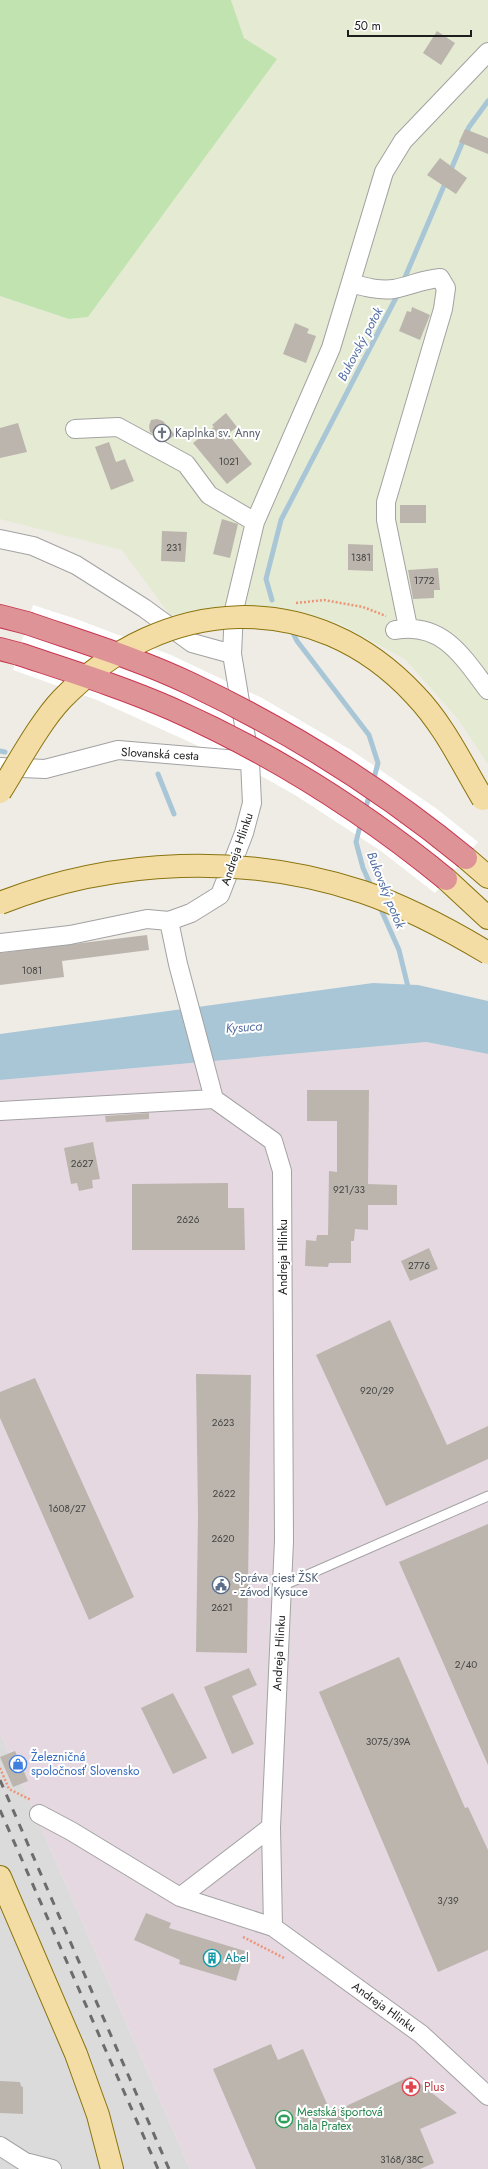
<svg xmlns="http://www.w3.org/2000/svg" width="488" height="2169" viewBox="0 0 488 2169" font-family="Jost,sans-serif">
	<style>
		.residential { fill: #dcdbdb }
		.industrial { fill: #e6d8e1 }
		.farmland { fill: #e5ebd2 }
		.grass { fill: #c1e3b0 }
		.water { fill: #a9c6d7 }
		.pier { fill: #fff }
		.lines { fill: none; stroke-linecap: round; stroke-linejoin: round }
		.stream { stroke: #a9c6d7; stroke-width: 5 }
		.building { fill: #bbb5ae }
		.lane-casing { stroke: #a2a2a2; stroke-width: 11 }
		.street-casing { stroke: #a2a2a2; stroke-width: 20 }
		.primary-casing { stroke: #8a740e; stroke-width: 24 }
		.highway-casing { stroke: #c93551; stroke-width: 24 }
		.path { stroke: #ec9578; stroke-width: 2.5; stroke-dasharray: 2 2; stroke-linecap: butt }
		.lane { stroke: #fff; stroke-width: 9 }
		.street { stroke: #fff; stroke-width: 18 }
		.primary { stroke: #f3dda5; stroke-width: 22 }
		.highway { stroke: #de9496; stroke-width: 22 }
		.rail { stroke: #6c6c6c; stroke-width: 3; stroke-dasharray: 8 8; stroke-linecap: butt }
		.primary-bridge-casing { stroke: #8a740e; stroke-width: 24; stroke-linecap: butt }
		.highway-bridge-casing { stroke: #c93551; stroke-width: 24; stroke-linecap: butt }
		.primary-bridge { stroke: #f3dda5; stroke-width: 22 }
		.highway-bridge { stroke: #de9496; stroke-width: 22 }
		.labels { text-anchor: middle; dominant-baseline: central; stroke-width: 4; stroke-linejoin: round; paint-order: stroke }
		.number-label { font-size: 10px; fill: #454442 }
		.worship-label { font-size: 12px; fill: #5b616d; stroke: #fff; text-anchor: start }
		.street-label { font-size: 12px; fill: #1e1e1e; stroke: #fff }
		.service-label { font-size: 12px; fill: #4e5e75; stroke: #fff; text-anchor: start }
		.shop-label { font-size: 12px; fill: #366cbe; stroke: #fff; text-anchor: start }
		.culture-label { font-size: 12px; fill: #0d838f; stroke: #fff; text-anchor: start }
		.health-label { font-size: 12px; fill: #be3a42; stroke: #fff; text-anchor: start }
		.leisure-label { font-size: 12px; fill: #27864d; stroke: #fff; text-anchor: start }
		.water-label { font-size: 13px; font-style: italic; fill: #5470a4; stroke: #fff }
	</style>
	<rect width="100%" height="100%" fill="#eeece5"/>
	<path class="residential" d="M0,1733L176,2137L190,2169H0Z"/>
	<path class="industrial" d="M426,1042L488,1054V2169H190L0,1733V1080Z"/>
	<path class="farmland" d="M231,0H488V764L458,719L405,659L338,623L242,604L170,615L122,550L0,519V296L69,319L88,317L276,59L244,38Z"/>
	<path class="grass" d="M0,0H231L244,38L277,59L88,317L69,319L0,296Z"/>
	<path class="water" d="M373,983L418,985L488,1001V1054L426,1042L0,1080V1034Z"/>
	<path class="pier" d="M33,605L79,620L171,655L262,698L351,750L437,809L478,842L435,893L381,851L295,795L247,768L97,700L13,670Z"/>
	<g class="lines">
		<path class="stream" d="M450,172L469,127L488,101
			M403,282L446,181
			M272,600L266,579L281,520L399,292
			M291,629L297,641L369,735L378,763L373,782
			M0,751L5,752
			M158,774L174,814
			M365,810L370,793
			M361,822L356,842L363,868L372,888
			M379,905L399,950L409,991"/>
	</g>
	<path class="building" d="M437,31L455,43L441,65L423,53Z
		M465,129L488,138V154L459,142Z
		M440,158L467,178L456,194L427,175Z
		M412,307L430,315L420,340L399,331L407,311L411,312Z
		M295,323L309,329L307,333L316,336L306,363L283,354Z
		M226,413L237,427L228,434L252,464L227,484L193,443L214,427L212,425Z
		M157,419L163,421L175,435L166,441L150,432L149,426L151,420Z
		M18,423L27,452L0,458V428Z
		M109,442L116,462L125,459L134,481L111,490L95,447Z
		M400,505H426V523H400Z
		M222,519L238,524L230,558L213,554Z
		M162,531L187,532L185,562L161,561Z
		M348,544L373,545V571L348,570Z
		M438,568L440,590H434V598L413,599L408,570Z
		M147,935L149,950L62,961L64,977L0,985V953Z
		M307,1090H369L368,1184L397,1185V1205H368V1230L355,1229L354,1241H351V1263H329L328,1267L305,1266L306,1240L316,1241L317,1235H328L329,1171L337,1172V1121H307Z
		M149,1113V1119L106,1122L105,1116Z
		M93,1142L100,1179L92,1180L93,1188L79,1191L77,1183L71,1184L64,1148Z
		M228,1183V1208H244L245,1250H132V1184Z
		M429,1248L438,1269L410,1281L401,1261Z
		M390,1320L447,1445L488,1426V1459L386,1506L316,1355Z
		M196,1374L251,1375L247,1653L196,1652L198,1516Z
		M35,1378L134,1597L89,1620L0,1418V1392Z
		M488,1524V1765L399,1562Z
		M399,1657L465,1808L468,1807L488,1850V1950L438,1972L319,1692Z
		M249,1668L257,1685L232,1696L254,1744L232,1754L204,1687Z
		M173,1693L207,1758L173,1774L141,1708Z
		M15,1751L28,1781L13,1787L0,1757Z
		M146,1913L171,1923L169,1928L245,1951L236,1981L179,1964L180,1960L134,1940Z
		M271,2044L278,2060L303,2049L331,2113L411,2076L457,2113L420,2129L434,2163L420,2169H256L213,2069Z
		M0,2081L20,2082L21,2086L23,2087V2114L0,2113Z"/>
	<g class="lines">
		<defs>
			<path id="lane" d="M282,1586L488,1496"/>
			<path id="street" d="M351,283C365,287 379,291 394,289C410,286 424,279 440,278L446,288L443,309L386,502V520L408,627
				M75,429L118,427L186,464L209,495L255,522
				M0,539L33,546L76,565L144,608L192,643L232,654
				M395,630C442,621 463,657 488,690
				M0,767L45,769L118,750L250,761
				M169,921L178,964L214,1099L273,1141L282,1171L284,1541L271,1827L273,1927
				M0,943L70,935L147,919L169,921L191,913L220,895L244,833L252,803L250,761L232,654L234,610L255,522L331,348L384,172L403,141L488,52
				M0,1111L214,1099
				M39,1814L71,1831L180,1897L273,1927L421,2034L488,2096
				M180,1897L271,1827
				M0,2146L25,2162L52,2169"/>
			<path id="primary" d="M466,858L488,877
				M446,879L488,918
				M0,1877L76,2054L98,2115L112,2169"/>
			<path id="highway" d="M0,616L27,623
				M0,649L19,654"/>
		</defs>
		<use href="#lane" class="lane-casing"/>
		<use href="#street" class="street-casing"/>
		<use href="#primary" class="primary-casing"/>
		<use href="#highway" class="highway-casing"/>
		<path class="path" d="M296,603L324,600L363,607L386,616
			M0,1768L9,1789L31,1800
			M243,1937L284,1958"/>
		<use href="#lane" class="lane"/>
		<use href="#street" class="street"/>
		<use href="#primary" class="primary"/>
		<use href="#highway" class="highway"/>
		<path class="rail" d="M0,1780L169,2169
			M0,1810L158,2169"/>
		<defs>
			<path id="primary-bridge" d="M0,792C17,765 40,722 62,699C163,595 314,586 415,695C444,725 462,764 483,799
				M0,903C114,858 246,853 363,892C407,907 448,929 488,953"/>
			<path id="highway-bridge" d="M27,623C82,642 139,659 191,684C290,731 382,789 466,858
				M19,654C70,671 122,687 172,709C271,753 363,811 446,879"/>
		</defs>
		<use href="#primary-bridge" class="primary-bridge-casing"/>
		<use href="#highway-bridge" class="highway-bridge-casing"/>
		<use href="#primary-bridge" class="primary-bridge"/>
		<use href="#highway-bridge" class="highway-bridge"/>
	</g>
	<defs>
		<symbol id="church-ring" viewBox="-11 -11 22 22"><circle r="9.5" fill="#fff" stroke="#6b7280" stroke-width="1.5"/><path d="M-1.2-6h2.4v3.5h3.3v2.4h-3.3V6h-2.4V-.1h-3.3v-2.4h3.3Z" fill="#6b7280"/></symbol>
		<symbol id="civic-ring" viewBox="-11 -11 22 22"><circle r="9.5" fill="#fff" stroke="#5c6f8a" stroke-width="1.5"/><path d="M-.6-6.5H3V-4.5H.6V-3L4-1V1h2V6H-6V1h2V-1L-.6-3ZM-1.2 2.5V6h2.4V2.5Z" fill="#5c6f8a"/></symbol>
		<symbol id="shop-ring" viewBox="-11 -11 22 22"><circle r="9.5" fill="#fff" stroke="#3f7fe0" stroke-width="1.5"/><path d="M-5-2.5h2.3a2.7 3.5 0 0 1 5.4 0H5L5.5 6h-11ZM-1.5-2.5h3a1.5 2.3 0 0 0-3 0Z" fill="#3f7fe0"/></symbol>
		<symbol id="building-ring" viewBox="-11 -11 22 22"><circle r="9.5" fill="#fff" stroke="#0f9aa8" stroke-width="1.5"/><path d="M-4-6H4V6H1V3H-1V6H-4ZM-2.5-4.3h1.7v1.8h-1.7ZM.8-4.3h1.7v1.8H.8ZM-2.5-1h1.7V.8h-1.7ZM.8-1h1.7V.8H.8Z" fill="#0f9aa8"/></symbol>
		<symbol id="pharmacy-ring" viewBox="-11 -11 22 22"><circle r="9.5" fill="#fff" stroke="#e0444e" stroke-width="1.5"/><path d="M-2-6h4v4h4v4h-4v4h-4v-4h-4v-4h4Z" fill="#e0444e"/></symbol>
		<symbol id="stadium-ring" viewBox="-11 -11 22 22"><circle r="9.5" fill="#fff" stroke="#2e9e5b" stroke-width="1.5"/><path d="M0-5a6.5 5 0 1 0 0 10a6.5 5 0 1 0 0-10ZM-3.5-1.8h7v3.6h-7Z" fill="#2e9e5b"/></symbol>
	</defs>
	<g fill-rule="evenodd">
		<use href="#church-ring" x="152" y="423" width="20" height="20"/>
		<use href="#civic-ring" x="211" y="1575" width="20" height="20"/>
		<use href="#shop-ring" x="8" y="1754" width="20" height="20"/>
		<use href="#building-ring" x="202" y="1948" width="20" height="20"/>
		<use href="#pharmacy-ring" x="401" y="2077" width="20" height="20"/>
		<use href="#stadium-ring" x="274" y="2109" width="20" height="20"/>
	</g>
	<g class="labels">
		<g class="number-label">
			<text x="229" y="461">1021</text>
			<text x="174" y="547">231</text>
			<text x="361" y="557">1381</text>
			<text x="424" y="580">1772</text>
			<text x="32" y="970">1081</text>
			<text x="82" y="1163">2627</text>
			<text x="349" y="1189">921/33</text>
			<text x="188" y="1219">2626</text>
			<text x="419" y="1265">2776</text>
			<text x="377" y="1390">920/29</text>
			<text x="223" y="1422">2623</text>
			<text x="224" y="1493">2622</text>
			<text x="67" y="1508">1608/27</text>
			<text x="223" y="1538">2620</text>
			<text x="222" y="1607">2621</text>
			<text x="466" y="1664">2/40</text>
			<text x="388" y="1741">3075/39A</text>
			<text x="448" y="1900">3/39</text>
			<text x="402" y="2159">3168/38C</text>
		</g>
		<g class="worship-label">
			<text x="175" y="433">Kaplnka sv. Anny</text>
		</g>
		<g class="street-label">
			<text transform="translate(160 754) rotate(3)">Slovanská cesta</text>
			<text transform="translate(237 849) rotate(-71)">Andreja Hlinku</text>
			<text transform="translate(283 1257) rotate(-90)">Andreja Hlinku</text>
			<text transform="translate(279 1653) rotate(-87)">Andreja Hlinku</text>
			<text transform="translate(384 2007) rotate(36)">Andreja Hlinku</text>
		</g>
		<g class="service-label">
			<text x="234" y="1578">Správa ciest ŽSK<tspan x="234" dy="14">- závod Kysuce</tspan></text>
		</g>
		<g class="shop-label">
			<text x="31" y="1757">Železničná<tspan x="31" dy="14">spoločnosť Slovensko</tspan></text>
		</g>
		<g class="culture-label">
			<text x="225" y="1958">Abel</text>
		</g>
		<g class="health-label">
			<text x="424" y="2087">Plus</text>
		</g>
		<g class="leisure-label">
			<text x="297" y="2112">Mestská športová<tspan x="297" dy="14">hala Pratex</tspan></text>
		</g>
		<g class="water-label">
			<text transform="translate(360 344) rotate(-62)">Bukovský potok</text>
			<text transform="translate(386 890) rotate(68)">Bukovský potok</text>
			<text transform="translate(244 1027) rotate(-4)">Kysuca</text>
		</g>
	</g>
	<path d="M348 30v6h123v-6" fill="none" stroke="#1e1e1e" stroke-width="2"/>
	<text x="354" y="30" font-size="12" fill="#1e1e1e" stroke="#ffffff" stroke-width="3" paint-order="stroke">50 m</text>
</svg>
